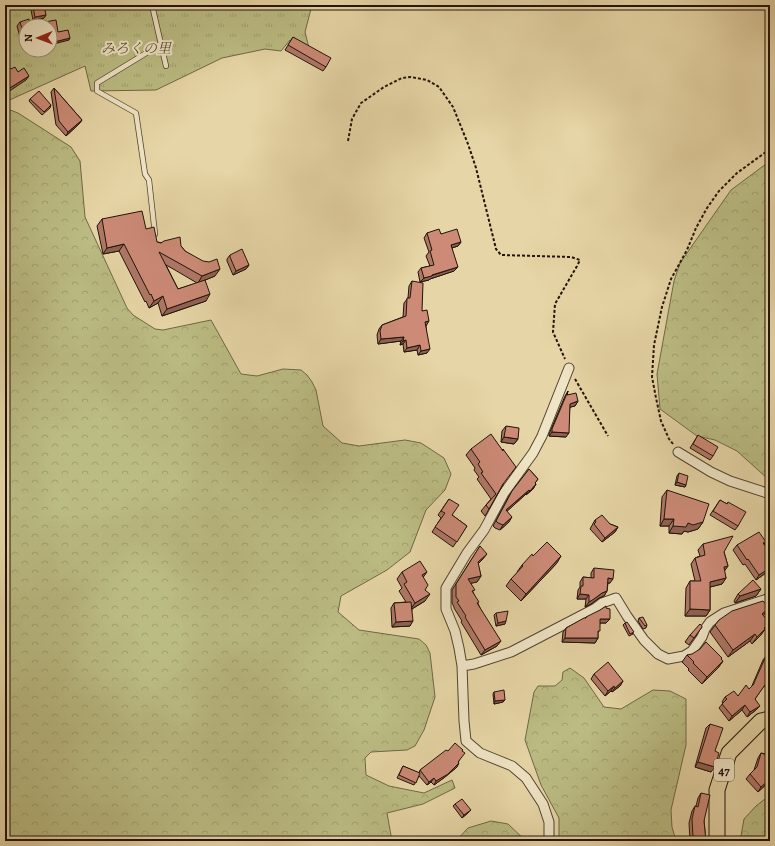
<svg xmlns="http://www.w3.org/2000/svg" width="775" height="846" viewBox="0 0 775 846" font-family="Alegreya,'Noto Serif JP',serif">
	<style>
		.grass { fill: url(#grass-tufts); stroke: #6e6846; fill-rule: evenodd }
		.forest { fill: url(#forest-crowns); stroke: #6e6846 }
		.lines { fill: none; stroke-linecap: round; stroke-linejoin: round }
		.lane-casing { stroke: #524430; stroke-width: 6 }
		.street-casing { stroke: #524430; stroke-width: 11 }
		.primary-casing { stroke: #201308; stroke-width: 17 }
		.path { stroke: #201308; stroke-width: 2; stroke-dasharray: 3 2; stroke-linecap: butt }
		.lane { stroke: #efe4c5; stroke-width: 4.5 }
		.street { stroke: #efe4c5; stroke-width: 9 }
		.primary { stroke: #e6d5a6; stroke-width: 15 }
		.wall { fill: #af7766; stroke: #201308; fill-rule: evenodd }
		.shaded-wall { fill: #8f6153; stroke: #201308 }
		.building { fill: #cc8a77; stroke: #201308 }
		.labels { text-anchor: middle; dominant-baseline: central; stroke-width: 4; stroke-linejoin: round; paint-order: stroke }
		.shield { fill: #efe4c5; stroke: #5e5241; stroke-width: 1 }
		.shield-label { font-size: 13px; font-weight: bold; fill: #201308 }
		.park-label { font-size: 14px; font-style: italic; fill: #564e33; stroke: #efe4c5 }
	</style>
	<defs>
		<pattern id="grass-tufts" width="24" height="20" patternUnits="userSpaceOnUse"><rect width="24" height="20" fill="#bbbc83"/><path d="M3 7l-1-3M5 7V3M7 7l1-3M15 17l-1-3M17 17v-4M19 17l1-3" fill="none" stroke="#a0a170"/></pattern>
		<pattern id="forest-crowns" width="20" height="18" patternUnits="userSpaceOnUse"><rect width="20" height="18" fill="#bbbc83"/><path d="M2 6a3 3 0 1 1 6 0M12 15a3 3 0 1 1 6 0" fill="none" stroke="#a0a170"/></pattern>
	</defs>
	<rect width="100%" height="100%" fill="#e6d5a6"/>
	<filter id="stains"><feTurbulence type="fractalNoise" baseFrequency=".005" numOctaves="4"/><feColorMatrix values="0 0 0 0 .2 0 0 0 0 .09 0 0 0 0 .02 0 0 0 .5 -.17"/></filter>
	<radialGradient id="worn" r=".72"><stop offset=".6" stop-color="#630" stop-opacity="0"/><stop offset="1" stop-color="#630" stop-opacity=".3"/></radialGradient>
	<path class="grass" d="M5,5H312L305,32L310,52L290,40L281,51L265,49L222,58L156,90L91,91L85,66L5,102ZM26,26H50V50H26Z"/>
	<path class="forest" d="M5,108L18,113L71,147L80,161L85,217L127,308L133,315L155,329L163,330L211,320L241,374L257,376L283,369L301,370L307,375L312,382L316,390L323,426L342,443L359,446L405,440L421,443L444,458L451,474L445,490L426,510L410,552L387,570L341,596L338,612L359,630L419,639L426,645L430,653L435,697L424,730L415,746L407,750L371,752L365,758L366,775L389,786L424,793L452,780L455,788L423,804L387,813L392,841H5Z
		M770,161V484L768,479L737,451L715,440L697,436L660,409L657,374L674,281L680,263L731,190Z
		M570,668L584,678L604,707L621,709L653,690L670,691L686,699V745L671,810L672,827L676,841H559V818L541,785L525,740L534,692L538,686H555L562,680L563,672Z
		M770,795V841H740L744,819L756,806Z
		M491,821L508,824L526,841H456L468,828Z"/>
	<g class="lines">
		<defs>
			<path id="lane" d="M152,5L166,66
				M155,234L149,180L145,174L136,113L97,91V83L161,44"/>
			<path id="street" d="M678,452L711,472L730,481L770,494
				M462,666L474,664L511,652L594,609L602,603L616,598L627,616L644,640L658,654L668,659L684,656L692,651L702,637L705,629L710,622L724,613L770,598
				M549,841V822L543,804L526,778L512,766L480,753L466,741L464,721L462,666L459,648L455,631L446,609V588L467,553L484,530L504,493L533,453L542,436L569,368"/>
			<path id="primary" d="M717,841V790L729,753L761,721L770,719"/>
		</defs>
		<use href="#lane" class="lane-casing"/>
		<use href="#street" class="street-casing"/>
		<use href="#primary" class="primary-casing"/>
		<path class="path" d="M348,141L352,119L361,103L384,87L402,78L411,77L427,80L439,87L453,107L468,144L476,168L496,249L501,255L571,257L580,260L577,266L555,304L553,332L565,359
			M575,379L608,436
			M673,444L669,439L661,421L656,398L652,377L654,345L662,307L671,279L687,250L696,228L707,208L719,191L737,173L770,149"/>
		<use href="#lane" class="lane"/>
		<use href="#street" class="street"/>
		<use href="#primary" class="primary"/>
	</g>
	<path class="wall" d="M33,7L46,15L44,18L33,20L31,10Z
		M20,22L26,26V43L22,44L17,26Z
		M293,37L326,67L323,71L285,50Z
		M54,88L82,120L79,124L66,136L56,125L51,92Z
		M30,99L51,105L50,108L42,115L29,101Z
		M102,219L146,229L157,242L181,246L185,251L215,276L205,280L206,301L162,316L158,303L149,308L146,301L145,302L119,251L103,254L97,226ZM166,265L175,270L197,283L178,289Z
		M427,233L441,234L461,242L458,246L452,248L454,271L430,279L429,280L420,282L418,272L421,268L430,266L426,256L429,252L424,238Z
		M230,255L249,265L246,269L233,275L227,261V259Z
		M412,281L422,311L426,326L427,353L418,355L417,350L404,352L403,344L400,345L401,341L378,344L377,335L379,329L382,325L403,317L404,303L408,298L409,286Z
		M568,391L567,395L578,401L575,406L570,407L566,437L549,436V434L565,396Z
		M506,426L518,439L514,444L501,442L502,431Z
		M698,435L713,456L710,460L690,448Z
		M471,449L503,450V449V485L489,509L485,516L481,511L491,499L477,479L479,477L474,470L475,468L466,455Z
		M529,469L538,479L535,483L536,484L533,489L526,495V494L507,511L509,522L500,530L495,528L493,526L509,496Z
		M679,473L686,485L685,487L675,485L677,476Z
		M667,490L703,522L698,529L688,532L684,531L682,534L669,533V526H660L662,497Z
		M449,499L452,515L467,526L453,547L432,532L441,518L438,515Z
		M720,500L727,504L728,502L738,526L735,530L710,515Z
		M595,520L610,524L618,527L615,532L602,542L590,529Z
		M766,542L764,544L770,570L756,580L745,564L743,565L733,550L737,545Z
		M703,544L724,552L728,566L724,571L726,578L722,584L710,587V610L706,616H685L686,588L690,581H695L691,564L695,558L700,556L698,550Z
		M480,546L483,559L478,564L481,576L477,582L471,583L473,592L497,646L481,655L461,622L462,621L454,608V607L452,603V590Z
		M533,556L557,563L521,601L506,586L511,579L518,572H517L522,565Z
		M594,568L610,583H608L607,591L604,596L599,598L591,604L585,607L586,599H577L578,590L580,587V582L583,577L591,578V573Z
		M402,572L423,577L425,590V601L412,609L410,626L392,627L391,608L394,603L406,602L399,591L402,588L397,579Z
		M761,589L756,596L735,603L734,601L738,594Z
		M496,613L505,624L496,626L494,615Z
		M763,615L770,623L760,636L752,644L750,641L728,657L710,632L719,620Z
		M586,617L606,623H600L598,633V638L595,643L562,642L563,632L566,628L585,618Z
		M639,618L647,625L646,628L643,629L638,621Z
		M625,623L633,634L629,636L623,625Z
		M702,627L689,645L685,642L690,635Z
		M770,654V689L764,686L755,699L756,710L747,717L742,710L729,721L719,708L723,703L722,702L725,697L738,696L751,688L763,660L766,656H768Z
		M687,655L721,659L723,661L718,668L702,684L688,670L689,669L682,662Z
		M594,674L623,681L620,686L612,692L611,691L605,696L591,679Z
		M494,692L505,700L503,702L494,704L493,694Z
		M710,724L715,751L711,772L695,767L706,728Z
		M770,742V781L758,792L746,779L750,774L754,770L758,758L761,753L766,754L768,744Z
		M448,751H462L457,767L445,777L434,785L431,782L427,785L419,776L414,785L397,778L403,766L419,773L420,770Z
		M701,793L704,821L706,841H690L689,823L692,811L695,806H696L698,798Z
		M455,804L469,812L462,818L453,806Z"/>
	<path class="shaded-wall" d="M46,15L44,18L33,20L35,17Z
		M70,38L69,40L50,45V43Z
		M25,39H26V43L22,44Z
		M29,76L26,80L5,94V91Z
		M82,120L79,124L66,136L68,132Z
		M461,242L458,246L448,249L451,245Z
		M124,244L119,251L103,254L107,248Z
		M249,265L246,269L233,275L236,271Z
		M458,267L454,271L430,279L429,280L420,282L424,278Z
		M220,269L215,276L198,283L202,276Z
		M210,294L206,301L162,316L167,309Z
		M163,296L158,303L149,308L154,301Z
		M429,321L426,326H422L425,322Z
		M404,337L401,341L378,344L381,339Z
		M406,340L403,344L400,345L403,341Z
		M420,345L417,350L404,352L407,348Z
		M430,349L427,353L418,355L421,351Z
		M578,401L575,406L567,408L570,404Z
		M552,432L569,433L566,437L549,436Z
		M504,437L518,439L514,444L501,442Z
		M677,482L686,485L685,487L675,485Z
		M536,484L533,489L526,495L530,491Z
		M529,490L526,494L503,515L506,510Z
		M512,517L509,522L500,530L503,525Z
		M664,519H674L669,526H660Z
		M703,522L698,529L688,532L684,531L682,534L669,533L673,526L688,523Z
		M618,527L615,532L602,542L605,538Z
		M487,554L483,559L474,568L478,562Z
		M561,556L557,563L521,601L526,594Z
		M728,566L723,573L724,567Z
		M770,568V570L756,580L759,575Z
		M427,572L422,579V575Z
		M481,576L477,582L464,585L468,579Z
		M608,578L613,579L610,583H605Z
		M726,578L722,584L706,588L710,582Z
		M761,589L756,596L735,603L740,596Z
		M607,591L604,596L599,598L591,604L585,607L589,602L602,593Z
		M430,594L425,601L410,610L415,603Z
		M580,594L589,595L586,599H577Z
		M769,608L764,615L757,621L762,614Z
		M690,609L710,610L706,616H685Z
		M600,619H610L606,623H597Z
		M413,621L410,626L392,627L396,622Z
		M506,621L505,624L496,626L498,623Z
		M765,629L760,636L752,644L757,637Z
		M755,634L750,641L728,657L733,650Z
		M565,638H598L595,643L562,642Z
		M501,641L497,646L481,655L485,650Z
		M723,661L718,668L702,684L707,677Z
		M623,681L620,686L612,692L615,688Z
		M614,686L611,691L605,696L608,691Z
		M505,700L503,702L494,704L495,701Z
		M745,705L742,710L729,721L732,716Z
		M760,706L756,710L747,717L750,712Z
		M698,762L715,767L711,772L695,767Z
		M459,763L457,767L445,777L434,785L436,781Z
		M434,778L431,782L427,785L429,782Z
		M770,779V781L758,792L761,787Z
		M471,810L469,812L462,818L464,815Z
		M696,836L693,841H690L693,837Z"/>
	<path class="building" d="M44,5L46,15L35,17L33,7Z
		M29,19L30,26H26V39H25L20,22Z
		M56,20L58,32L68,30L70,38L50,43V26H46L45,22Z
		M293,37L331,58L326,67L288,45Z
		M6,64L11,69L15,67L18,72L24,68L29,76L5,91V65Z
		M54,88L82,120L68,132L59,121Z
		M39,91L51,105L44,112L30,99Z
		M142,211L146,229L154,227L157,242L161,243L164,241L180,237L181,246L185,251L203,261L209,262L217,259L220,269L202,276L159,252L178,289L205,280L210,294L167,309L163,296L154,301L151,294L150,295L124,244L107,248L102,219Z
		M439,229L441,234L457,229L461,242L451,245L458,267L432,275V276L424,278L421,268L434,265L430,251L432,250L427,233Z
		M242,249L249,265L236,271L230,257V255Z
		M412,281L423,283L422,311L427,310L429,321L425,322L430,349L421,351L420,345L407,348L406,340L403,341L404,337L381,339L380,331L382,325L406,316L407,298H410Z
		M568,391L567,395L576,393L578,401L570,404L569,433L552,432V429Z
		M506,426L519,428L518,439L504,437Z
		M491,434L503,451V449L516,467L503,484L489,509L486,505L496,494L481,473L483,472L478,464L480,462L471,449Z
		M698,435L718,447L713,456L693,444Z
		M529,469L538,479L535,483L536,484L530,491L529,490L506,510L512,517L503,525L498,523L496,521L512,491Z
		M679,473L688,476L686,485L677,482Z
		M667,490L709,504L703,522L693,525L688,523L686,527L673,526L674,519H664Z
		M449,499L459,505L452,515L467,526L457,542L435,527L445,513L441,511Z
		M720,500L727,504L728,502L746,512L738,526L713,511Z
		M602,515L610,524L618,527L605,538L594,524L596,522L595,520Z
		M759,532L766,542L763,543L770,553V568L759,575L748,559L747,560L737,545Z
		M733,536L724,552L728,566L724,567L726,578L710,582V610L690,609V581H701L695,558L705,555L703,544Z
		M547,542L561,556L526,594L511,579L523,566L522,565L532,554L533,556Z
		M480,546L487,554L478,562L481,576L468,579L475,590L472,591L479,602L477,603L501,641L485,650L465,617L466,616L457,602L459,601L456,597V584Z
		M420,561L427,572L422,575L428,585L425,590L430,594L415,603L404,584L407,582L402,572Z
		M594,568L614,570L613,579L608,578L607,591L602,593L594,599L589,602V595L580,594L581,586H583V577L594,578Z
		M753,580L761,589L740,596L738,594Z
		M763,601L769,608L762,614L770,623L764,628L765,629L757,637L755,634L733,650L715,625L719,620L732,611Z
		M411,602L413,621L396,622L394,603Z
		M606,606V608L610,609V619H600V631H598V638H565L566,628L584,618H586V617L600,610Z
		M508,611L506,621L498,623L496,613Z
		M643,617L647,625L645,626L639,618Z
		M627,622L634,632L630,634L625,623Z
		M700,624L702,626V627L694,638L690,635Z
		M706,642L722,658L721,659L723,661L707,677L693,663L694,662L687,655L692,654L700,649Z
		M770,654V683L767,682L755,699L760,706L750,712L745,705L732,716L722,704L727,699L725,697L734,691L738,696L746,685L749,689L754,684V683L766,656L769,657Z
		M608,662L623,681L615,688L614,686L608,691L594,674Z
		M504,690L505,700L495,701L494,692Z
		M710,724L723,728L715,751L719,753L715,767L698,762Z
		M455,743L463,750L462,751L465,753L458,762L459,763L448,774L436,781L434,778L429,782L420,770L446,750L448,751Z
		M770,745V779L761,787L750,774L757,767L761,753L767,755Z
		M403,766L420,773L416,783L399,775Z
		M701,793L710,795L704,821L706,841H697L696,836L693,837L692,819L695,806L698,807Z
		M462,799L471,810L464,815L455,804Z"/>
	<g class="labels">
		<rect class="shield" x="714" y="759" width="20" height="22" rx="3"/>
		<g class="shield-label">
			<text x="724" y="770">47</text>
		</g>
		<g class="park-label">
			<text x="136" y="48">みろくの里</text>
		</g>
	</g>
	<rect width="775" height="846" fill="none" stroke="#e6d5a6" stroke-width="20"/>
	<rect x="6" y="6" width="763" height="834" fill="none" stroke="#201308" stroke-width="2"/>
	<rect x="10" y="10" width="755" height="826" fill="none" stroke="#201308"/>
	<g transform="translate(38 38) rotate(269)"><circle r="19" fill="#efe4c5" stroke="#9c9079"/>
	<path d="M0-3L7 15L0 10L-7 15Z" fill="#8f2418"/>
	<text y="-6" font-size="11" font-weight="bold" text-anchor="middle" fill="#201308">N</text>
	</g>
	<rect width="100%" height="100%" filter="url(#stains)"/>
	<rect width="100%" height="100%" fill="url(#worn)"/>
</svg>
